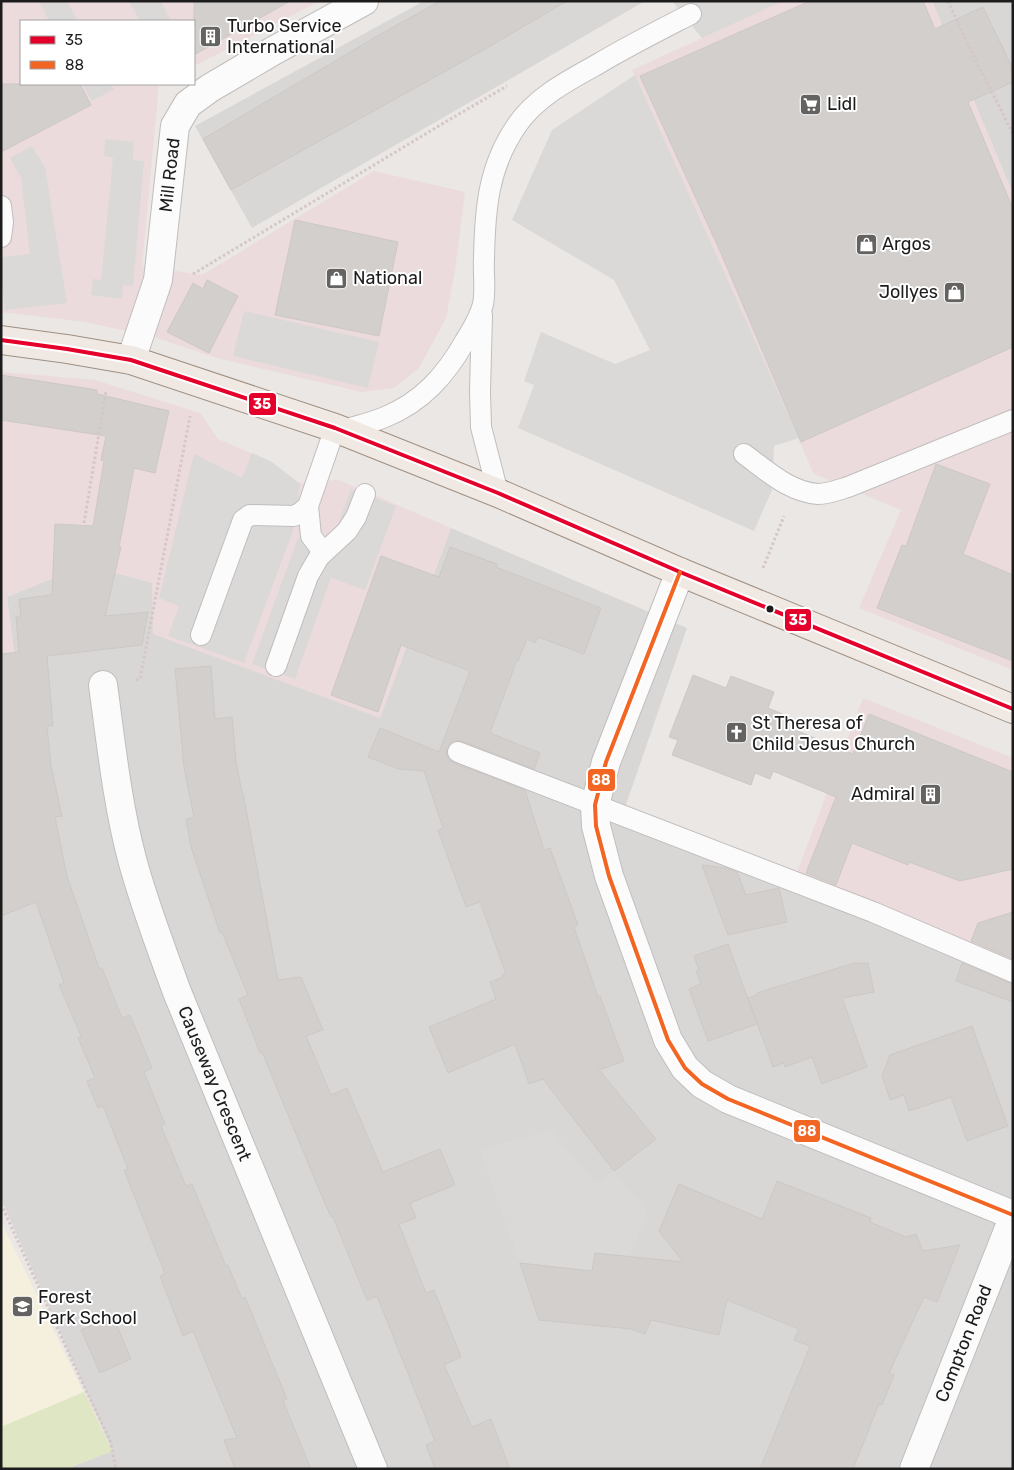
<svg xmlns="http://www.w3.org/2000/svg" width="1014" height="1470" viewBox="0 0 1014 1470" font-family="Rubik,sans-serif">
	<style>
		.residential { fill: #d9d7d6 }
		.commercial { fill: #ecdbdc }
		.education { fill: #f5efde }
		.grass { fill: #dee6c3 }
		.parking { fill: #dad9d8 }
		.building { fill: #d2cfcd; stroke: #cdc8c5 }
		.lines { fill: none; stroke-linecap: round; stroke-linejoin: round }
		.lane-casing { stroke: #c0bebd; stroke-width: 22 }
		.street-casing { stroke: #c0bebd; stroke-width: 30 }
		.primary-casing { stroke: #9f8f82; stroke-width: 30 }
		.path { stroke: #d5c6c7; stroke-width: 3; stroke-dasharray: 2.5 2.5; stroke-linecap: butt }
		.lane { stroke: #fcfbfb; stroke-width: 20 }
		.street { stroke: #fcfbfb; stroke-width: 28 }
		.primary { stroke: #efe8e3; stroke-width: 28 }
		.bus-1-casing { stroke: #fff; stroke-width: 8 }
		.bus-2-casing { stroke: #fff; stroke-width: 8 }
		.bus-1 { stroke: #e4002b; stroke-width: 4 }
		.bus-2 { stroke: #f26522; stroke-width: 4 }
		.bus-dot { fill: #1c1c1c; stroke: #fff; stroke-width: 2 }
		.labels { text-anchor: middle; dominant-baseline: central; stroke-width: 4; stroke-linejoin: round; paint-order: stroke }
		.poi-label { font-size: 18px; fill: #1c1c1c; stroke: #fff; text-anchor: start }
		.street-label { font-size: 18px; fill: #1c1c1c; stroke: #fff }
		.line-badge { stroke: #fff; stroke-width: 2 }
		.badge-label { font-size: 14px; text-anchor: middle; font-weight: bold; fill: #fff }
	</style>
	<rect width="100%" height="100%" fill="#eae7e4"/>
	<path class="residential" d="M424,1H645L252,228L195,126Z
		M932,1H1013V194Z
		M451,528L687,628L620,822L791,888L1013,981V1469H66L112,1450L1,1199V693L19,690L7,597L85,565L152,582L380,717Z"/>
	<path class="commercial" d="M1,1H320L194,66V21H21V84H159L142,266L202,275L374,171L465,192L455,270L446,318L419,368L394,388L362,392L217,358L154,337L85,322L1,312Z
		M672,1H932L1013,194V670L859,608L901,510L814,474L632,70L702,38Z
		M1,372L95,380L200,413L218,439L267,460L300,483L339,480L451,528L380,718L153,634L152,583L85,565L7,597L19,690L1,693Z
		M863,698L1013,758V981L791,888Z"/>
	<path class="education" d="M1,1221L112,1451L66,1469H1Z"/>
	<path class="grass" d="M84,1392L112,1451L66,1469H1V1427Z"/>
	<path class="parking" d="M39,1H67L78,21H49Z
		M129,1H161L171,21H140Z
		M672,1H783L702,38Z
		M635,75L799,438L774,446L772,490L754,531L518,428L534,385L524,381L541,332L615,364L650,350L614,280L512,220L552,130Z
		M82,84H111L114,89L92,101Z
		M105,139L134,142L133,160L144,161L133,286L123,285L122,299L91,295L93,279L101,280L113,158L104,156Z
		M32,146L45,167L67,303L5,310L1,277V257L30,254L21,178L10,158Z
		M244,311L379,342L368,388L233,356Z
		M252,453L272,462L300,484L294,528L244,663L168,636L179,606L159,598L194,454L242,478Z
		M351,489L396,506L365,590L331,578L295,679L252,664L298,538L329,550Z
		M551,1130L595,1183L614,1171L647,1212L630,1256L595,1253L592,1271L520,1263L480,1150Z"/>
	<path class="building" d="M194,1H290L194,55Z
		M440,1H567L480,52L231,190L203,139L379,35Z
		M810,1H923L935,29L983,7L1013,69V82L968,102L1013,209V347L801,442L720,251L640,76Z
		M1,84H80L91,105L1,152Z
		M295,220L398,242L379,336L275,315Z
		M207,280L238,296L209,353L167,332L193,283L203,289Z
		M1,375L97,390V394L169,411L155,473L134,468L119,547H121L105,616L148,612L142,645L47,656L53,726H47L51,766L62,816L55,817L67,876L99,968H102L122,1018L130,1015L152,1068L144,1072L165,1124L161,1126L186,1186L192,1184L226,1266L228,1265L242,1299L245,1297L287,1399L283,1401L311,1469H235L224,1440L237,1438L193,1331L183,1336L160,1276L165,1274L124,1170L128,1169L103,1106L98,1108L87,1081L95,1078L78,1038L81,1036L59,985L64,983L36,902L1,916V654L19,652L16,617H21L19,599L52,595L55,524L93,526L104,461L101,460L106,436L1,420Z
		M936,464L990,484L963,554L1013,575V661L877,608L902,545L906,546Z
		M450,547L497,564L496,567L601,608L584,654L538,637L535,643L527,639L518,661L517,660L490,733L540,753L534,769L462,741L456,740L450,743L447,748L446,753L448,759L454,763L525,790L544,850L550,848L578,925L574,927L598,997L600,996L624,1061L599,1070L656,1139L614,1171L543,1079L529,1084L515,1044L448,1073L429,1027L496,999L490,982L503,977L502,975L506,974L480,902L466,907L438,830L443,828L424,771L399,769L368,757L380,728L439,752L470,671L401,645L378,712L331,695L381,556L439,577Z
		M211,666L215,719L232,717L236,761L242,793H243L278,980L301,977L323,1030L306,1036L331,1095L347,1088L383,1172L440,1149L455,1185L410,1203L416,1218L399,1224L426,1293L434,1290L461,1357L444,1365L472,1427L491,1419L510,1469H435L426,1445L435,1441L377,1296L367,1300L333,1217H331L318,1187L262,1052L260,1053L239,999L248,995L222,932L220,933L191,847L186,819L194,818L184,767L175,669Z
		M693,675L726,688L731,676L774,692L768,708L797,720L793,729L853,754L869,714L1013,772V869L960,881L909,862L908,865L852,843L836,885L806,873L836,797L773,771L770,779L755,773L751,785L672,755L678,740L669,737Z
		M702,865L726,868L737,872L746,895L779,888L787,922L728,935Z
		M1013,912V959L971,941L978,923Z
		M728,944L757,1024L708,1041L689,989L701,984L696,971L699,970L694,956Z
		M854,963H868L874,992L842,998L867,1067L822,1084L812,1057L785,1067L784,1063L773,1067L748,998L757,995V993Z
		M962,963L1013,984V1002L956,981Z
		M972,1026L1008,1126L967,1141L951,1097L909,1111L904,1095L890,1100L882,1076L890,1055Z
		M777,1181L871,1218L870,1222L906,1237L916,1234L923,1251L960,1245L937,1302L924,1297L889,1373L894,1375L882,1405L879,1404L853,1469H760L810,1346L794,1340L799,1329L727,1300L719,1335L651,1320L645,1334L631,1329L539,1320L520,1263L592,1271L595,1253L683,1262L659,1231L679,1184L762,1219Z
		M113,1316L131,1359L100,1373L81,1330Z"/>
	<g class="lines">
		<defs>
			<path id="lane" d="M1,206L3,222L1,237
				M482,315L480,392L481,427L498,493
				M341,431C356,426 371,423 385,417C422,402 446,375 465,341C472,330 480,317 483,304C486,290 483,272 484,258C485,209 488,167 517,125C536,97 569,80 598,64C628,46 660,30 691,14
				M744,454C766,470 789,492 818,494C828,494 838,490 848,487L1013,420
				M323,552L311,536L308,506L335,428
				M201,635L243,520L250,515L294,516L300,513L308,506
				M276,666L308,576L319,557L347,531L356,517L365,494
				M458,752L873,912L1013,972"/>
			<g id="street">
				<path id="s1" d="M131,360L158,280L175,126L188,104L210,88L273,51L364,1"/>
				<path d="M680,572L606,762L595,805L596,826L609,876L668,1040L685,1068L702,1084L728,1099L1013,1215"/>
				<path id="s2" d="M103,685C111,743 117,802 132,859C144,904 161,948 177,992L373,1469"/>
				<path id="s3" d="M914,1469L1013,1218"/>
			</g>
			<path id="primary" d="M1,340L67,349L131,360L335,428L498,493L680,572L1013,709"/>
		</defs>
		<use href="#lane" class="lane-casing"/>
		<use href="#street" class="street-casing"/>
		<use href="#primary" class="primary-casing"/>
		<path class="path" d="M948,1L972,53L1013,134
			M193,274L447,121L507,86
			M84,523L106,391
			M763,568L784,516
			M136,680L140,679L190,416
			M1,1204L80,1378L110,1440L116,1469"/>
		<use href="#lane" class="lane"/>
		<use href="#street" class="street"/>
		<use href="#primary" class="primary"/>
		<defs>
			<path id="bus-1" d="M1,340L67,349L131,360L335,428L498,493L680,572L1013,709"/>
			<path id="bus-2" d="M680,572L606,762L595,805L596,826L609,876L668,1040L685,1068L702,1084L728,1099L1013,1215"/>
		</defs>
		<use href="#bus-1" class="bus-1-casing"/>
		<use href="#bus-2" class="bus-2-casing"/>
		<use href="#bus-1" class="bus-1"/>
		<use href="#bus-2" class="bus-2"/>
	</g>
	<defs>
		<symbol id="building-square" viewBox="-11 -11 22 22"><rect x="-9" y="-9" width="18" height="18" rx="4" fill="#646362" stroke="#fff"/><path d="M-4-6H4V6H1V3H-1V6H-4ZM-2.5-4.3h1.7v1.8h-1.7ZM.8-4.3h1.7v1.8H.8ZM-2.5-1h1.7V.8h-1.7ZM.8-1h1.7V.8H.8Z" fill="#fff"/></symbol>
		<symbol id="supermarket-square" viewBox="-11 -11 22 22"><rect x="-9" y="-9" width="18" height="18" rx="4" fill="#646362" stroke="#fff"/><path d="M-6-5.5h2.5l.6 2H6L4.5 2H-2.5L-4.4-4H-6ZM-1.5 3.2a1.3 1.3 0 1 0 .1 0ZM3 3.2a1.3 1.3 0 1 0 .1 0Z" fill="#fff"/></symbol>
		<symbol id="shop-square" viewBox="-11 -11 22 22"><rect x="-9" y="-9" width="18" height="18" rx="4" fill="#646362" stroke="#fff"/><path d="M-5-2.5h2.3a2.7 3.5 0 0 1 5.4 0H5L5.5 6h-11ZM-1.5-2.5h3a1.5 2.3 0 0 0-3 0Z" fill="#fff"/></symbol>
		<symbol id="church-square" viewBox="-11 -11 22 22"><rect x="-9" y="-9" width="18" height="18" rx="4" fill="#646362" stroke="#fff"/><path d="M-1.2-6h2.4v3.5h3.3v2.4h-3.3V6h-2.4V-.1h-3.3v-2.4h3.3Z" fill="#fff"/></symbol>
		<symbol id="school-square" viewBox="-11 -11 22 22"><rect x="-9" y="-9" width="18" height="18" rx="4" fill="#646362" stroke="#fff"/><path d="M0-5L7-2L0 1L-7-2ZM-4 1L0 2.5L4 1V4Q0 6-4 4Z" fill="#fff"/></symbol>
	</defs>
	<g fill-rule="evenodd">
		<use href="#building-square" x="198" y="24" width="25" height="25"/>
		<use href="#supermarket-square" x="798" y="92" width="25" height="25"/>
		<use href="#shop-square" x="854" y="232" width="25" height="25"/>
		<use href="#shop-square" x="324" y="266" width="25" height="25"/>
		<use href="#shop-square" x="942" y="280" width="25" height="25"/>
		<use href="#church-square" x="724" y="720" width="25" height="25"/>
		<use href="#building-square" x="918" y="782" width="25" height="25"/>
		<use href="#school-square" x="10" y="1294" width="25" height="25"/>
	</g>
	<circle class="bus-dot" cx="770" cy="609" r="4.5"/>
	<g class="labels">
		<g class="poi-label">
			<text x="227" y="26">Turbo Service<tspan x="227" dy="21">International</tspan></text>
			<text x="827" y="104">Lidl</text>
			<text x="882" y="244">Argos</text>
			<text x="353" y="278">National</text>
			<text x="938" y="292" text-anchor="end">Jollyes</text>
			<text x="752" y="723">St Theresa of<tspan x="752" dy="21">Child Jesus Church</tspan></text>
			<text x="915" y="794" text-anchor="end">Admiral</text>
			<text x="38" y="1297">Forest<tspan x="38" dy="21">Park School</tspan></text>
		</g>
		<g class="street-label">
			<text stroke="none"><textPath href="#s1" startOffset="190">Mill Road</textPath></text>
			<text stroke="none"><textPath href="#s2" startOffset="416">Causeway Crescent</textPath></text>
			<text stroke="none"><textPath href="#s3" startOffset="135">Compton Road</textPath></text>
		</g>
	</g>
	<g class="line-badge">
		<rect x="248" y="392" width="29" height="24" rx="5" fill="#e4002b"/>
		<rect x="784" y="608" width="28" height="24" rx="5" fill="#e4002b"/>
		<rect x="587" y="768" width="29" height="24" rx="5" fill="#f26522"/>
		<rect x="793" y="1119" width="28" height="24" rx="5" fill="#f26522"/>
	</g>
	<g class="badge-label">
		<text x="262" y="409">35</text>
		<text x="798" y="625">35</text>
		<text x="601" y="785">88</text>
		<text x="807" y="1136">88</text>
	</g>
	<rect width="1014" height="1470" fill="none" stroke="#1c1c1c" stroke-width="5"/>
	<rect x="20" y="20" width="175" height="65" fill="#ffffff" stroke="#a4a4a4"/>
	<rect x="30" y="36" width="25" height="8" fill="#e4002b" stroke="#a4a4a4"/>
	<text x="65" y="45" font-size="15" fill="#1c1c1c">35</text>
	<rect x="30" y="61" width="25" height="8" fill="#f26522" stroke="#a4a4a4"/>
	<text x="65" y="70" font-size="15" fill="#1c1c1c">88</text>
</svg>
